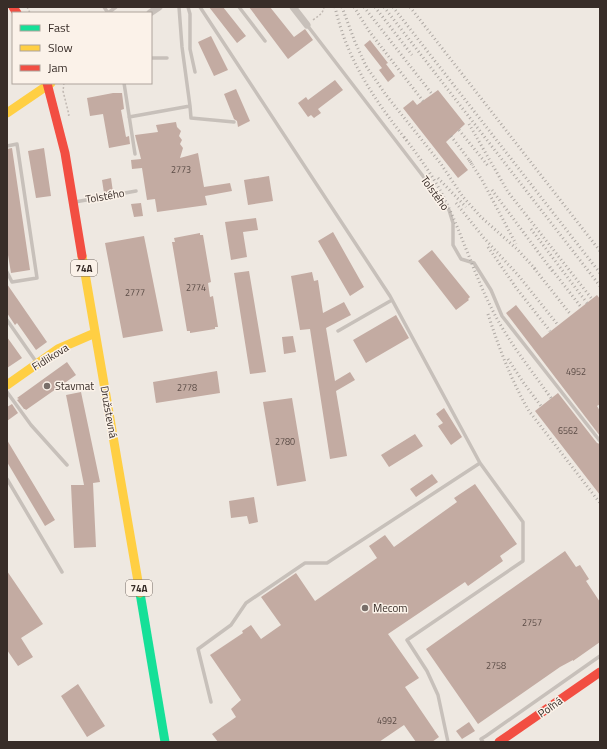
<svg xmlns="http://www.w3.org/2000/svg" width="607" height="749" viewBox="0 0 607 749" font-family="'Titillium Web',sans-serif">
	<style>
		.building { fill: #c3aba2 }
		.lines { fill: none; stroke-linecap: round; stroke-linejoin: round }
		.path { stroke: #c0b8b2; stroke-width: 1.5; stroke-dasharray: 2 2; stroke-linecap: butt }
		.lane { stroke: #c7c0ba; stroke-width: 3.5 }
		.street { stroke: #c7c0ba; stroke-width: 7 }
		.fast { stroke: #16e098; stroke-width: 9 }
		.slow { stroke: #ffcf43; stroke-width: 9 }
		.jam { stroke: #f24e42; stroke-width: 9 }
		.rail { stroke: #afa9a4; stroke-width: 3; stroke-dasharray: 1 3; stroke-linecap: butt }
		.poi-dot { fill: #786e69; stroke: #fbf2e9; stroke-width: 1.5 }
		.labels { text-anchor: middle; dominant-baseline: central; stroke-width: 3; stroke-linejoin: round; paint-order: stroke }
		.number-label { font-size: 9px; fill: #5b4c46 }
		.shield { fill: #fbf2e9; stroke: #726862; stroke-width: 1 }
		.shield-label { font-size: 10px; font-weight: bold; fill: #382d28 }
		.street-label { font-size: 11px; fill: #382d28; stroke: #fbf2e9 }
		.poi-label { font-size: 11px; fill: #382d28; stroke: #fbf2e9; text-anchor: start }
	</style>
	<rect width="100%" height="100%" fill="#eee8e1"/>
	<path class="building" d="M209,7H223L246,36L237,43Z
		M249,7H270L294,37L305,29L313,40L288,59Z
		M211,36L228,70L214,76L198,42Z
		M370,40L388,63L386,64L395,76L388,82L379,70L382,68L364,45Z
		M335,80L343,90L318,109L321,113L314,118L311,115L308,117L298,103L306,97L308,100Z
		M236,89L250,121L238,127L237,121L234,119L224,94Z
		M438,90L465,124L446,142L468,170L458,178L403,108L413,100L417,105Z
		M113,93H122L124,109L121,110L126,137L129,136L130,144L109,148L103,114L90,116L87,98Z
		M176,122L177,127L181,131L179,136L182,140L180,144L183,148L180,158L198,153L204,187L230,183L232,191L205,196L207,205L157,212L155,199L147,200L142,168L132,169L131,160L141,159L135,135L158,132L156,125Z
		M12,148L30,270L11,273L7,249V149Z
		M44,148L51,196L36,198L28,151Z
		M269,176L273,201L248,205L244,180Z
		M111,178L113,192L104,193L102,180Z
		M141,203L143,216L134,217L131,204Z
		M256,218L258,230L243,232L247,257L231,260L225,222Z
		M333,232L364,287L350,296L318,241Z
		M200,233V235H203L211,282L208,283L210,297L213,296L218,327H215V329L190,333V331H187L172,242H175L174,238Z
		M144,236L163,331L123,338L105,243Z
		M432,250L470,297L468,299L469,300L456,310L418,261Z
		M249,271L266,372L250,374L234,273Z
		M312,272L314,281L318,280L323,313L344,302L351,315L326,328L335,381L350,372L355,380L336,391L347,456L330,459L310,329L300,330L291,276Z
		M7,284L47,342L36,350L17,323L15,325L7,313Z
		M597,295L600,299V404L597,406L600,411V436L506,313L516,305L542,338Z
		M396,315L409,338L366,363L353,340Z
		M293,336L296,352L284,354L282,337Z
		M7,337L22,358L7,368Z
		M67,362L76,375L26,410L25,409H24L17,400L19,399L17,398Z
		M217,371L220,393L156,403L153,382Z
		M81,392L100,482L93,483L96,547L74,548L71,485H84L66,395Z
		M558,393L597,443L600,444V495L535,411Z
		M292,398L306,481L277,486L263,402Z
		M12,404L18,413L7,421V407Z
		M444,408L462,437L451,445L438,426L443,423L436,414Z
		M415,434L423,446L389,467L381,455Z
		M7,440L55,520L45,526L7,462Z
		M432,474L438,482L416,497L410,489Z
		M475,484L517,544L500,556L503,561L468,586L465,582L388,634L419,678L405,687L439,737L432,742H416L404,725L379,742H218L212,734L236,717L231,709L241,700L210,655L243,633L242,631L251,625L261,639L281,625L261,597L296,573L315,601L377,558L369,546L385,535L394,547L457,502L454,498Z
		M254,497L258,522L249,524L247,516L231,518L229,501Z
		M565,551L576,567L580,565L589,579L586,581L600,602V642L573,661V660L560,667L478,724L426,649Z
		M7,571L43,624L21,638L33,657L18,666L7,650Z
		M78,684L105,726L87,737L61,696Z
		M469,722L475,731L462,739L456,731Z"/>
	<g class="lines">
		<path class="path" d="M27,7L30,13
			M313,20C318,16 323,14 324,7
			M64,83L63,91L69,115L66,116"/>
		<path class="lane" d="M104,7L108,13
			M188,7L190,14V49L195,72
			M200,7L390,296L480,463L523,522V561L407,640L427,671L438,695L448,742
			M239,7L265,41
			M108,13L116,7
			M307,25L449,210L453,223V245L461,259L474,263L491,290L502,316L600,441
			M151,58H167
			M124,83L135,154
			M190,106L191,118L234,122
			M129,117L190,106L182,47L179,7
			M7,146L17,144L37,278L12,282L7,272
			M75,202L136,191
			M7,320L37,363
			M338,331L392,300
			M7,392L31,425L67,465
			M7,479L62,572
			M211,702L198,649L231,625L246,603L305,563H327L480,463
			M483,742L481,739L486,736L600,656"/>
		<path class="street" d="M293,7L307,25
			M150,13L159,7"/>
		<path class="fast" d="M140,593L165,742"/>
		<path class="slow" d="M7,113L51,83
			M82,256L140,593
			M7,385L58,349L95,333"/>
		<path class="jam" d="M13,7L17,13
			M47,83L65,153L82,256
			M499,742L600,672"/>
		<path class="rail" d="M335,7C347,60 374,99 407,141
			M342,7L355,42L366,66L386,95L441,164L463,197L481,217L518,250L537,271
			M354,7L369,31L423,101
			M364,7L432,94
			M375,7L412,55
			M384,7L600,286
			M393,7L600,273
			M410,7L600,251
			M469,124L508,192L592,299
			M459,130L489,167
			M451,136L473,165
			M404,137C417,154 431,173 441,192C462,232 474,276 495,315C511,345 532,371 551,398
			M469,160L482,180L516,244
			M438,178L466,207
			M492,190L553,272
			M456,203L484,238L518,275L558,325
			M531,229L587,303
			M488,247L517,289L550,331
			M550,267L581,307
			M534,268L571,315
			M488,314C499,348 511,380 529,411L600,503
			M508,359L523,382L541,406"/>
	</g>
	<g class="poi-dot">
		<circle cx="47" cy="386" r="4"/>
		<circle cx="365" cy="608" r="4"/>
	</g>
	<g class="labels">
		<g class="number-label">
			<text x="181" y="169">2773</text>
			<text x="196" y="287">2774</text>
			<text x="135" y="292">2777</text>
			<text x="576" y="371">4952</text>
			<text x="187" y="387">2778</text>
			<text x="568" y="430">6562</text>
			<text x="285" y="441">2780</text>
			<text x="532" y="622">2757</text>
			<text x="496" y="665">2758</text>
			<text x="387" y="720">4992</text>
		</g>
		<g class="shield">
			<rect x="71" y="260" width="26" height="16" rx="3"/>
			<rect x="126" y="580" width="26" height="16" rx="3"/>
		</g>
		<g class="shield-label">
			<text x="84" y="268">74A</text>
			<text x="139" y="588">74A</text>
		</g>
		<g class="street-label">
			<text transform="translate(435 193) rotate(54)">Tolstého</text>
			<text transform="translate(105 196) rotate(-10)">Tolstého</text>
			<text transform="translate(50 357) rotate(-32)">Fidlikova</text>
			<text transform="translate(109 412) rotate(80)">Družstevná</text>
			<text transform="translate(550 707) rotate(-35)">Poľná</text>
		</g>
		<g class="poi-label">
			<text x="55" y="386">Stavmat</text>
			<text x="373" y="608">Mecom</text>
		</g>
	</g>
	<rect width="607" height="749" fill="none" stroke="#382d28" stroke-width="16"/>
	<rect x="12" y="12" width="140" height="72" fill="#fbf2e9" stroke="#ada39c"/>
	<rect x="20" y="25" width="20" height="6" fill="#16e098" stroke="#ada39c"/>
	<text x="48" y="32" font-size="12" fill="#382d28">Fast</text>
	<rect x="20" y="45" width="20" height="6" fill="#ffcf43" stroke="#ada39c"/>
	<text x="48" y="52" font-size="12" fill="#382d28">Slow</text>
	<rect x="20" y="65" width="20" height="6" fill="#f24e42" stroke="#ada39c"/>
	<text x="48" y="72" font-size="12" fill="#382d28">Jam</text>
</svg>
